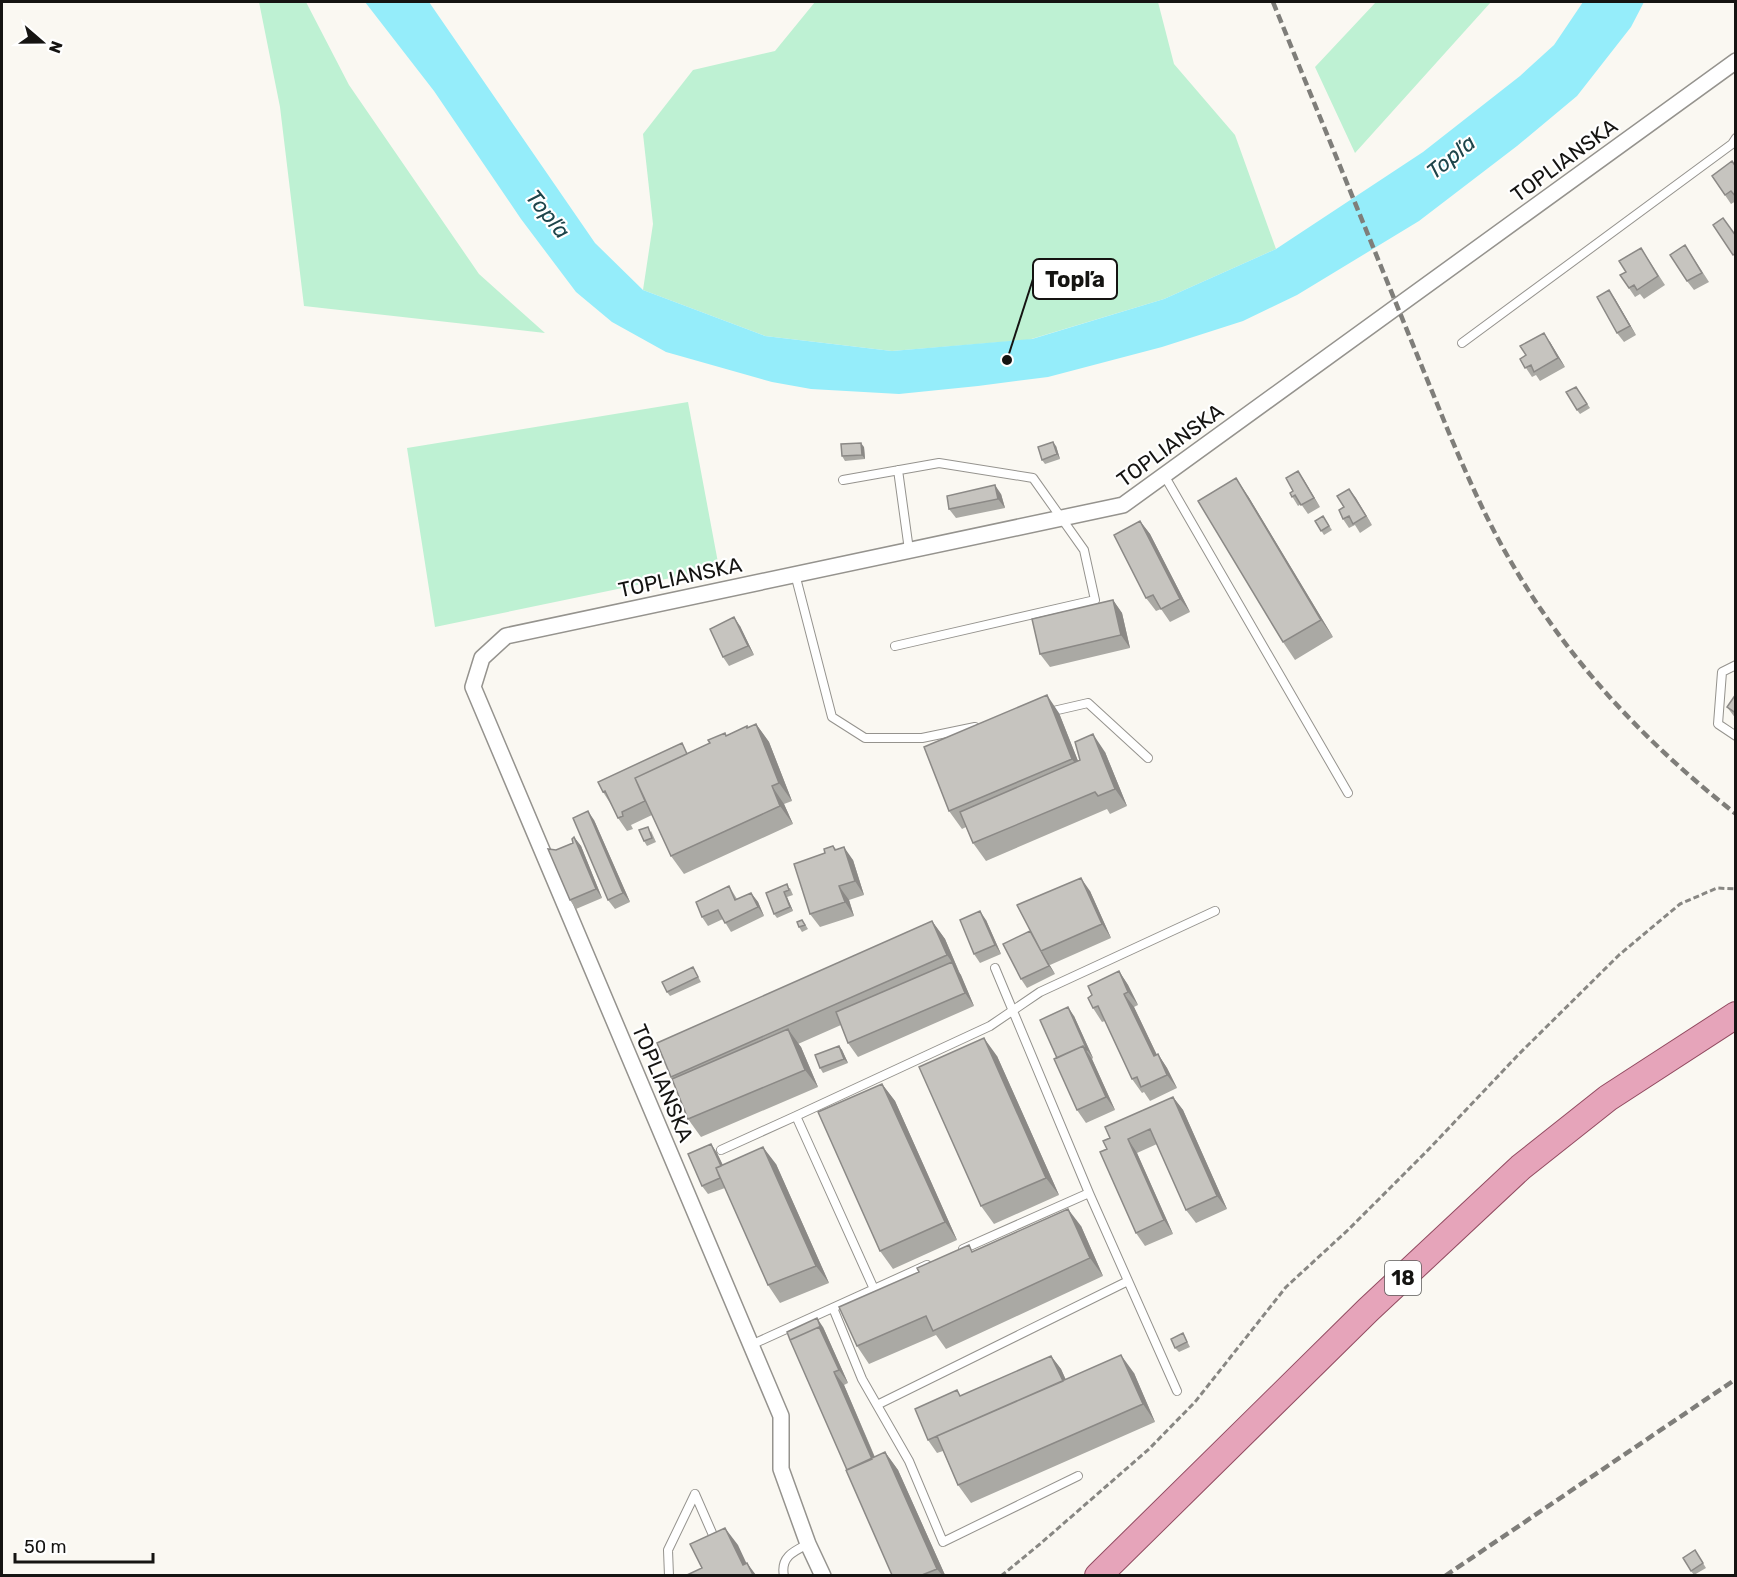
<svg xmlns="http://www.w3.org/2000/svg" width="1737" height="1577" viewBox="0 0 1737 1577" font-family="Rubik,sans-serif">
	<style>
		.green { fill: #bef1d3 }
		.water { fill: #95edfa }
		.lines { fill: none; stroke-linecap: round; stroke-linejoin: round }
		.service-casing { stroke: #95938e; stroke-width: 10 }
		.minor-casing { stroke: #95938e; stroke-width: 18 }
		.primary-casing { stroke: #924b61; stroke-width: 28 }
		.path { stroke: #888783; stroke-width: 3; stroke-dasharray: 6 3; stroke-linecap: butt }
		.service { stroke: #fff; stroke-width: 8 }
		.minor { stroke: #fff; stroke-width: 15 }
		.primary { stroke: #e6a4ba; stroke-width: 26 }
		.rail { stroke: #7f7e7a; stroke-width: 4.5; stroke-dasharray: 9 4.5; stroke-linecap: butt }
		.wall { fill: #aaa9a4 }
		.shaded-wall { fill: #8b8986 }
		.building { fill: #c6c4bf; stroke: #8b8986; stroke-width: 1.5 }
		.labels { text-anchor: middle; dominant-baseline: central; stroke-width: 4.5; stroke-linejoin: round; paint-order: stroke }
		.shield { fill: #fff; stroke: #5b5a59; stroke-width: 1.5 }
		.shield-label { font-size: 20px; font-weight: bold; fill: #151412 }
		.street-label { font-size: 21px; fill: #151412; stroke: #fff }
		.water-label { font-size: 22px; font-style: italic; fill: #1c444a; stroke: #fff }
		.leader { fill: none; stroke: #151412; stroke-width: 2 }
		.callout-dot { fill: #151412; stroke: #fff; stroke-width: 2 }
		.callout { fill: #fff; stroke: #151412; stroke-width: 2 }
		.callout-label { font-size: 22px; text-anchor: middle; font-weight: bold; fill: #151412 }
	</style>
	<rect width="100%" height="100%" fill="#faf8f2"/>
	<path class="green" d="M259,2H306L349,85L479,274L545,333L304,306L280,107Z
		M815,2H1158L1174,64L1235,135L1276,249L1164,299L1028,340L892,351L765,336L643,290L653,224L643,134L693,70L775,51Z
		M1376,2H1491L1355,153L1315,67Z
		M688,402L719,568L435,627L407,448Z"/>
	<path class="water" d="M365,2H429L595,243L643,290L765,336L892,351L1032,339L1164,299L1276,249L1423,152L1520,76L1554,45L1583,2H1644L1631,27L1577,96L1517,146L1419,221L1297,295L1243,321L1162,347L1048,377L978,386L899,394L811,389L772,382L666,352L612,322L576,292L521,219L434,91Z"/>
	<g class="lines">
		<defs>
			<path id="service" d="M1462,343L1732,144L1736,138
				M898,470L909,550
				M1164,475L1348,793
				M843,480L939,463L1033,478L1084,550L1095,600L895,646
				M795,574L832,717L865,738H922L975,727
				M1736,665L1722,672L1718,724L1736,736
				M1049,712L1088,703L1148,758
				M995,968L1089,1193
				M721,1150L796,1116
				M963,1249L1089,1193L1177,1391
				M874,1289L796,1116L990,1026L1040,992L1215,911
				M833,1308L862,1379L909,1461L943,1542L1078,1476
				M751,1345L927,1265
				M877,1405L1128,1281
				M695,1494L716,1542
				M669,1576L668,1550L695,1494
				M784,1576C780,1557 794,1551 808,1544"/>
			<path id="minor" d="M823,1576L808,1544L781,1469V1416L473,687L482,658L506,636L1123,505L1736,61"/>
			<path id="primary" d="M1098,1576L1368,1310L1521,1167L1608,1098L1736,1015"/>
		</defs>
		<use href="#service" class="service-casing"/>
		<use href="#minor" class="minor-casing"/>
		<use href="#primary" class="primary-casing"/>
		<path class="path" d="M1001,1576L1040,1544L1149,1449L1195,1402L1286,1287L1349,1229L1428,1150L1519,1054L1619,955L1680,904L1717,888L1736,889"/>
		<use href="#service" class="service"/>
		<use href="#minor" class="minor"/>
		<use href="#primary" class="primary"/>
		<path class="rail" d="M1273,2L1449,433C1469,480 1490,528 1517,572C1574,667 1649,746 1736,814
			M1445,1576L1736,1379"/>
	</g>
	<path class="wall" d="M1736,166V201L1731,204L1712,176Z
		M1641,248L1665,285L1644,299L1640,294L1635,297L1620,275L1626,272Z
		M1691,254L1709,282L1694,290L1687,281Z
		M1615,299L1636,335L1624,342L1617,333Z
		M1550,342L1565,367L1540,381L1536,375L1532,377L1520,359Z
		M1576,387L1590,408L1580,414L1577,410Z
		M1056,446L1060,459L1045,464L1042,460Z
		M864,447L865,459L845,461L842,456Z
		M1298,471L1320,507L1308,514L1301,504L1298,506L1290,493L1293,491Z
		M1349,489L1372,525L1360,533L1355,525L1349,528L1343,519L1344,507Z
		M1001,494L1005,508L956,518L949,509Z
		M1248,496L1333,637L1295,660L1283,642Z
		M1323,516L1332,530L1324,535L1315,521Z
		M1140,521L1150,534L1190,612L1170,622L1161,609L1156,611L1146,598Z
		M1113,600L1122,613L1130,648L1050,667L1040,654Z
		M740,626L754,655L729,666L723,657Z
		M1736,694V719L1727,707Z
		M1059,713L1078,761L1105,752L1127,806L1110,814L1107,809L986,861L973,843L966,827L962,829L949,811Z
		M756,724L769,742L792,801L784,804L793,824L684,874L671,856L652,815L631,825L633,829L627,831L618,818L610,803L603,792L747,726L748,728Z
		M594,820L630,902L615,909L608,900Z
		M651,831L656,842L647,846L644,841Z
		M574,837L581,846L602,898L576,909L570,900L556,850L573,843Z
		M833,846L836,849L853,860L864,895L849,900L854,916L820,927L810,914L825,853Z
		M729,886L737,899L751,893L758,902L764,916L731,932L723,919L708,926L702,917Z
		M790,888L793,895L787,897L793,911L777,918L774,914L766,893Z
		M1090,891L1111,938L1050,965L1049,964L1055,974L1027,988L1021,979L1030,931Z
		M986,920L1001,954L980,963L974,954Z
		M932,921L945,939L974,1006L858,1057L848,1043L841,1025L798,1044L801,1047L818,1087L701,1137L688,1119L671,1077Z
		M805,924L808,929L802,932L799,927Z
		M693,967L701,982L670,996L667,992Z
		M1119,971L1128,985L1138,1005L1134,1007L1157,1055L1158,1054L1167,1068L1177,1088L1150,1101L1144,1092L1142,1093L1132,1079L1105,1021L1102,1022L1093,1008L1092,995Z
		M1074,1016L1093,1058L1092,1059L1115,1110L1086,1123L1077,1110Z
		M839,1046L842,1050L848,1063L823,1073L820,1068Z
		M997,1056L1059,1195L994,1224L981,1206Z
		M882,1084L895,1101L957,1240L893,1269L880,1251Z
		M1173,1097L1183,1110L1227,1209L1196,1223L1186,1210L1157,1144L1137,1153L1173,1234L1145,1246L1136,1233L1107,1149L1110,1138Z
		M711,1144L717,1153L723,1165L776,1164L829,1283L780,1303L768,1285L725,1188L708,1194L702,1186Z
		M1081,1226L1103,1276L946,1349L936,1335L869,1364L857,1346L973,1251Z
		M823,1327L848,1383L844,1385L875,1457L885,1452L898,1470L945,1575H892L847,1470Z
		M1183,1333L1190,1347L1179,1352L1175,1348Z
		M1051,1356L1061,1369L1066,1380L1134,1373L1155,1422L971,1503L958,1485L943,1451L937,1453L928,1440L961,1396Z
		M1695,1550L1706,1568L1694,1575L1691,1571Z"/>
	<path class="shaded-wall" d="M1609,290L1615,299L1636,335L1630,326Z
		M1544,333L1550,342L1565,367L1558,358Z
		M1053,442L1056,446L1060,459L1057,454Z
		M861,443L864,447L865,459L862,455Z
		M1298,471L1304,480L1320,507L1314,498Z
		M1236,478L1248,496L1333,637L1321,620Z
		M995,485L1001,494L1005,508L998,499Z
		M1349,489L1356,498L1372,525L1366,516Z
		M1140,521L1150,534L1190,612L1180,599Z
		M1113,600L1122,613L1130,648L1121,635Z
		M734,617L740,626L754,655L748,646Z
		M1047,695L1059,713L1084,776L1072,759Z
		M756,724L769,742L792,801L779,783Z
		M1093,734L1105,752L1127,806L1115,789Z
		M772,786L784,804L793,824L780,806Z
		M588,811L594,820L630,902L623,893Z
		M574,837L581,846L602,898L596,889Z
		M844,847L853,860L864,895L855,881Z
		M1081,878L1090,891L1111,938L1102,924Z
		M839,886L849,900L854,916L845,902Z
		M784,892L787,897L793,911L790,907Z
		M751,893L758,902L764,916L758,907Z
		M980,911L986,920L1001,954L995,945Z
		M932,921L945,939L959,972L947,955Z
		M1043,955L1049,964L1055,974L1049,966Z
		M952,962L961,975L974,1006L965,993Z
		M1119,971L1128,985L1138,1005L1128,992Z
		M1124,994L1134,1007L1164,1070L1154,1056Z
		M1068,1007L1074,1016L1093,1058L1087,1050Z
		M788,1029L801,1047L818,1087L805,1070Z
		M984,1038L997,1056L1059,1195L1046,1178Z
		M839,1046L842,1050L848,1063L844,1059Z
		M1083,1046L1092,1059L1115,1110L1106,1097Z
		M1158,1054L1167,1068L1177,1088L1167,1075Z
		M882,1084L895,1101L957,1240L945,1222Z
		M1173,1097L1183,1110L1227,1209L1217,1196Z
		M1128,1139L1137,1153L1173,1234L1164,1220Z
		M711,1144L717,1153L732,1185L725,1176Z
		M763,1147L776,1164L829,1283L816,1266Z
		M1068,1209L1081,1226L1103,1276L1090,1258Z
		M817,1318L823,1327L848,1383L839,1370L819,1327Z
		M1121,1355L1134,1373L1155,1422L1143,1404Z
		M1051,1356L1061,1369L1072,1394L1063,1381Z
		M834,1372L844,1385L883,1477L874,1464Z
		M885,1452L898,1470L945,1575H942L937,1569Z
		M725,1528L738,1545L752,1575L743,1565Z
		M747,1563L756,1575H753Z"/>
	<path class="building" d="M1732,161L1736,167V197L1731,191L1725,195L1712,176Z
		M1723,218L1736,236V253L1733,255L1713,225Z
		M1685,245L1702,273L1687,281L1670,255Z
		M1641,248L1658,276L1637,290L1634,285L1629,288L1620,275L1626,272L1619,261Z
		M1609,290L1630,326L1617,333L1597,297Z
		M1544,333L1558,358L1534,372L1531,365L1525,368L1520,359L1526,355L1520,346Z
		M1576,387L1587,404L1577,410L1566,392Z
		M1053,442L1057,454L1042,460L1038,447Z
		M861,443L862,455L842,456L841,444Z
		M1298,471L1314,498L1301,505L1295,495L1292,497L1290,493L1293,491L1286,478Z
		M1236,478L1321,620L1283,642L1198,501Z
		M995,485L998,499L949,509L947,496Z
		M1349,489L1366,516L1353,524L1349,516L1343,519L1339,510L1344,507L1337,496Z
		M1323,516L1329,526L1321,531L1315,521Z
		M1140,521L1180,599L1161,609L1153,595L1146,598L1114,535Z
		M1113,600L1121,635L1040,654L1032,619Z
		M734,617L748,646L723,657L710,629Z
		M1736,694V713L1727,707Z
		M1047,695L1072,759L949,811L924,747Z
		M756,724L779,783L772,786L780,806L671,856L635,778L710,743L708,740L725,733L726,736L747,726V728Z
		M1093,734L1115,789L1098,796L1095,792L973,843L960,812L1080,760L1075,742Z
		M682,743L687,754L635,778L645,801L622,812L623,816L618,818L605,791L603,792L598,782Z
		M588,811L623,893L608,900L573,818Z
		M648,827L652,838L644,841L639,830Z
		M574,837L596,889L570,900L548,849L556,850L573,843L572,839Z
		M833,846L835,850L844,847L855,881L839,886L845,902L810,914L794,864L825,853L824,849Z
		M1081,878L1102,924L1041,951L1017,905Z
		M787,884L789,890L784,892L790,907L774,914L766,893Z
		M729,886L735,900L751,893L758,907L725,923L718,910L702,917L696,902Z
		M980,911L995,945L974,954L960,920Z
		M802,920L805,925L799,927L797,922Z
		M932,921L947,955L671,1077L657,1043Z
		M1030,931L1049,966L1021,979L1003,944Z
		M952,962L965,993L848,1043L836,1012Z
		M693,967L698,977L667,992L662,982Z
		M1119,971L1128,992L1124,994L1154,1056L1158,1054L1167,1075L1141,1087L1137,1077L1132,1079L1098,1006L1093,1008L1088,998L1092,995L1088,986Z
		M1068,1007L1087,1050H1086L1083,1046L1057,1058L1040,1020Z
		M788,1029L805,1070L688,1119L672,1079Z
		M984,1038L1046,1178L981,1206L919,1067Z
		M839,1046L844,1059L820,1068L815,1055Z
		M1083,1046L1106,1097L1077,1110L1054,1059Z
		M882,1084L945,1222L880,1251L818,1112Z
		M1173,1097L1217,1196L1186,1210L1150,1129L1128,1139L1164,1220L1136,1233L1100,1152L1107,1149L1103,1141L1110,1138L1105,1127Z
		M711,1144L721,1166L716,1168L720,1178L702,1186L688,1154Z
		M763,1147L816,1266L768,1285L716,1168Z
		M1068,1209L1090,1258L933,1331L926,1316L857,1346L839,1307L919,1272L917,1268L969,1245L972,1252Z
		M817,1318L822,1331L819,1327L790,1340L787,1332Z
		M819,1327L839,1370L834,1372L872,1459L847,1470L790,1340Z
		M1183,1333L1187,1342L1175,1348L1171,1339Z
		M1121,1355L1143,1404L958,1485L937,1436Z
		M1051,1356L1063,1381L928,1440L915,1409L957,1390L960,1396Z
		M885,1452L937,1569L922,1575H892L846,1470Z
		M725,1528L743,1565L747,1563L753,1575H687L702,1568L690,1544Z
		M1695,1550L1703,1563L1691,1571L1683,1558Z"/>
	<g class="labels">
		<rect class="shield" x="1385" y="1261" width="36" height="34" rx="4.5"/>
		<g class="shield-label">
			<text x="1403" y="1278">18</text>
		</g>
		<g class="street-label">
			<text transform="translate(1564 160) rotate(-36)">TOPLIANSKA</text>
			<text transform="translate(1170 445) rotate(-36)">TOPLIANSKA</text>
			<text transform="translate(680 577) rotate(-12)">TOPLIANSKA</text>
			<text transform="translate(663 1083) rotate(67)">TOPLIANSKA</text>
		</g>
		<g class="water-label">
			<text transform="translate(1451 157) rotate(-39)">Topľa</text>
			<text transform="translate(548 214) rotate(51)">Topľa</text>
		</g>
	</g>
	<path class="leader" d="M1007 360L1033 279"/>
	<circle class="callout-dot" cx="1007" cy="360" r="6"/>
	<rect class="callout" x="1033" y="259" width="84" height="40" rx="6"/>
	<g class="callout-label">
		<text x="1075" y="287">Topľa</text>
	</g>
	<rect width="1737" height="1577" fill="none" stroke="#151412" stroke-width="6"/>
	<g transform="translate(42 42) rotate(110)" stroke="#ffffff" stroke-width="4.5" paint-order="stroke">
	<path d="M0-4.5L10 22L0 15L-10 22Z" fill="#151412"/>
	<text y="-9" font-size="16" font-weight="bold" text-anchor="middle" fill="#151412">N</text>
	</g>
	<path d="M15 1553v9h138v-9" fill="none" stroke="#151412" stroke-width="3"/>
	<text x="24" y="1553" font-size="18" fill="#151412" stroke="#ffffff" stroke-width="4.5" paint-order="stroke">50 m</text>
</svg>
